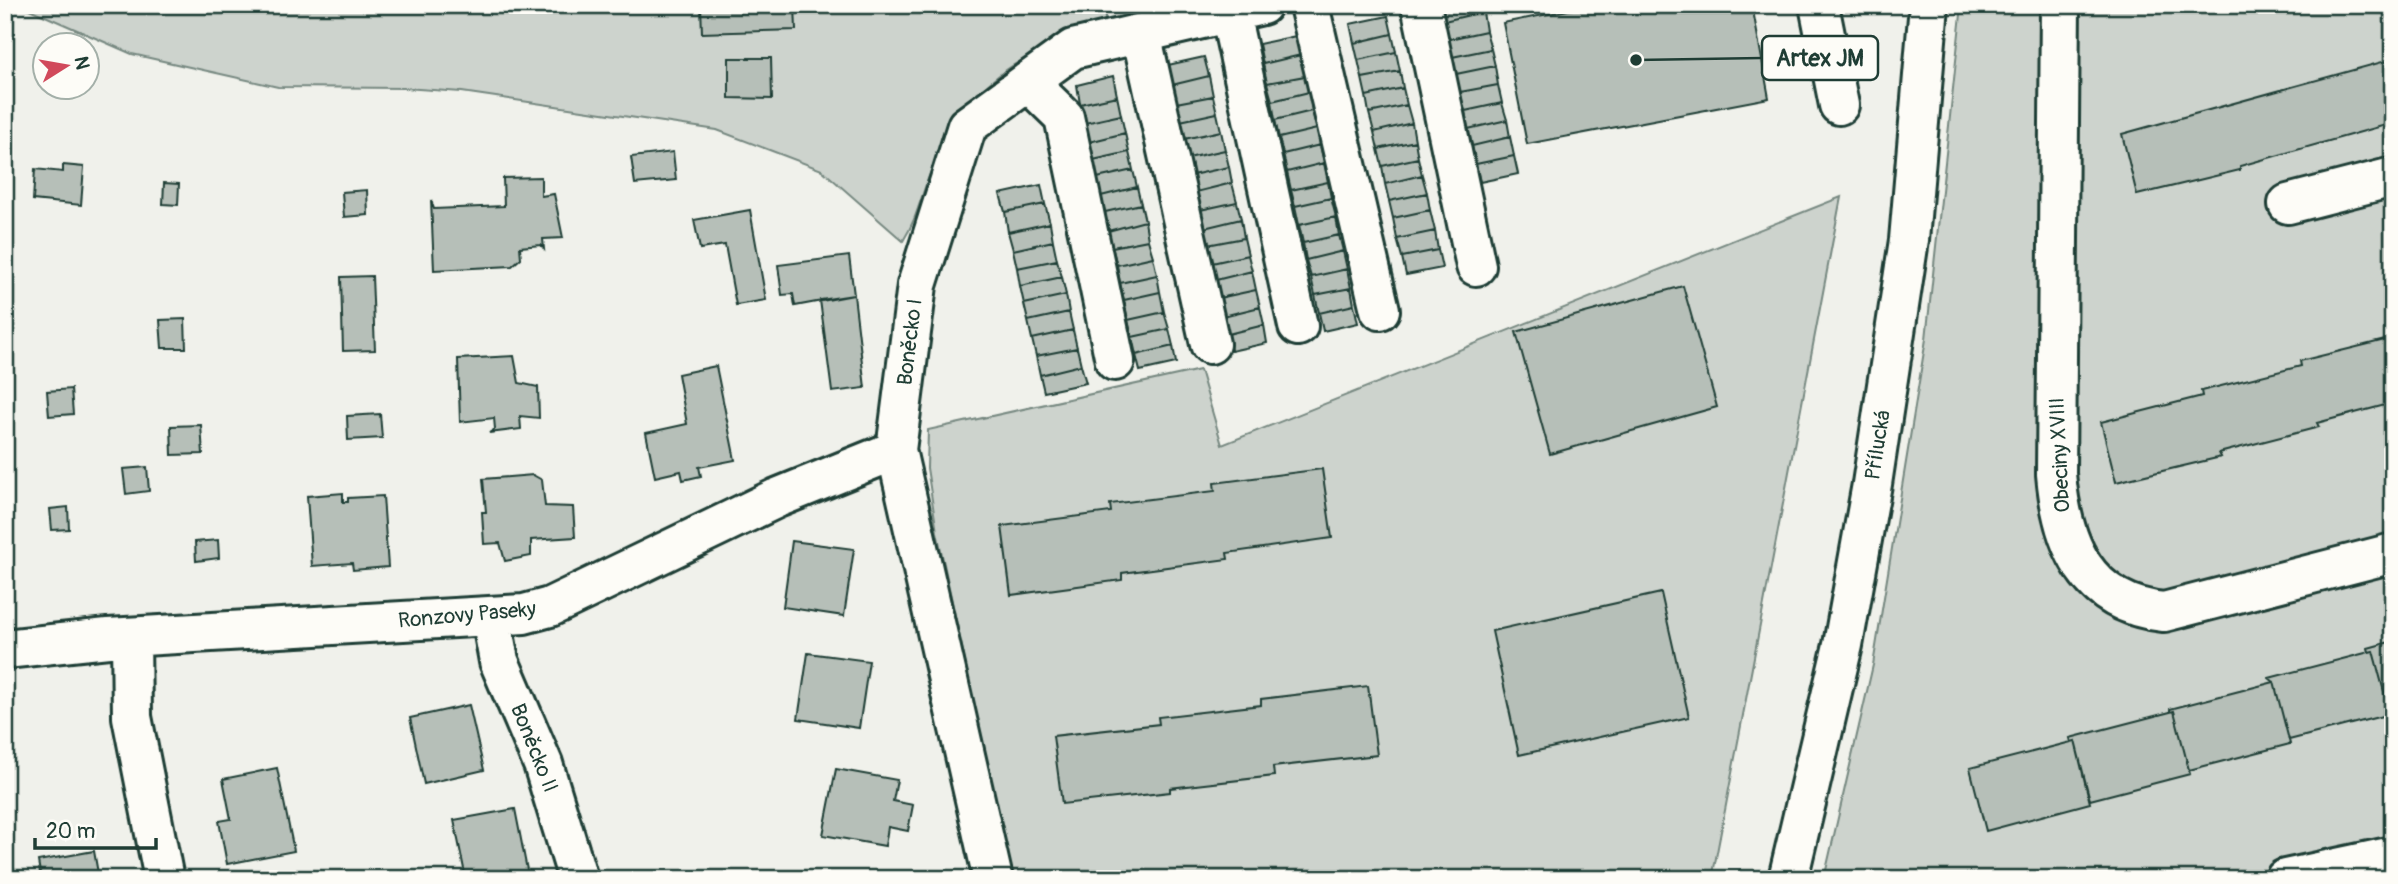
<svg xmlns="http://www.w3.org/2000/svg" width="2398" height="884" viewBox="0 0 2398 884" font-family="Pangolin,sans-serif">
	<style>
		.green { fill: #cdd3cd; stroke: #768880; stroke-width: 2 }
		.building { fill: #b6bfb8; stroke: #1f3d34; stroke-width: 2 }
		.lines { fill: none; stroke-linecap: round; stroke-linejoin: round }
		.minor-casing { stroke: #1f3d34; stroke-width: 44 }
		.minor { stroke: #fdfcf7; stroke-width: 38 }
		.labels { text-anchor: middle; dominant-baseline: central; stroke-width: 6; stroke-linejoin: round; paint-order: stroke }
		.street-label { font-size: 21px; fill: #1f3d34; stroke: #fdfcf7 }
		.leader { fill: none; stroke: #1f3d34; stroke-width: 2.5 }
		.callout-dot { fill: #1f3d34; stroke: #fdfcf7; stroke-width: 2.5 }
		.callout { fill: #fdfcf7; stroke: #1f3d34; stroke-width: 2.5 }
		.callout-label { font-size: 23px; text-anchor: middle; font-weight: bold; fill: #1f3d34 }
	</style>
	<rect width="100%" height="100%" fill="#f0f1eb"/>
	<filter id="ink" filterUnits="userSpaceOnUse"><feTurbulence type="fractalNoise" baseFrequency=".0143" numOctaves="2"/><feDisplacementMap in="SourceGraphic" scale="14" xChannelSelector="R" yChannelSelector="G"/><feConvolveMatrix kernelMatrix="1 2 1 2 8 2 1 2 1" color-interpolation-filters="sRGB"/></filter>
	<g filter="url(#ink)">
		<path class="green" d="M20,5H1105V26C1015,56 970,79 931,171C921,196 917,219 903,241L822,170L717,130L462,92L404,88L278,87L132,54Z
			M1962,5H2393V879H1824L1873,665L1926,339Z
			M1841,197L1712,879H1012L937,532L927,468L928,430L1200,370L1222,445Z"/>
		<path class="building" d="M701,5H795L796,30L702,33Z
			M1441,5H1481L1483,12L1444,21Z
			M1593,5H1752L1769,98L1527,144L1503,23Z
			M1483,12L1486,31L1449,39L1444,21Z
			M1388,16L1392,34L1354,43L1350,24Z
			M1486,31L1491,49L1452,57L1449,39Z
			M1392,34L1396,52L1358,60L1354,43Z
			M1296,36L1301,55L1263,64L1259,44Z
			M1491,49L1495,66L1456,74L1452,57Z
			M1396,52L1400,71L1362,78L1358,60Z
			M1301,55L1305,76L1267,83L1263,64Z
			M1204,57L1209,76L1172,85L1168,65Z
			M729,58H771L772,99L729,98Z
			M2393,59V123L2240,166V170L2137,195L2122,134Z
			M1495,66L1498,85L1460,92L1456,74Z
			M1400,71L1403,88L1366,96L1362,78Z
			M1113,76L1117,96L1080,104L1077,85Z
			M1209,76L1213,96L1176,103L1172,85Z
			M1305,76L1309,92L1272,101L1267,83Z
			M1498,85L1502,103L1465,111L1460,92Z
			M1403,88L1407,105L1369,113L1366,96Z
			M1309,92L1312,111L1275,120L1272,101Z
			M1117,96L1121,115L1085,123L1080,104Z
			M1213,96L1217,113L1180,121L1176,103Z
			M1502,103L1507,120L1468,129L1465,111Z
			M1407,105L1412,123L1374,132L1369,113Z
			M1312,111L1317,129L1279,138L1275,120Z
			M1217,113L1221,131L1184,139L1180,121Z
			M1121,115L1125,133L1089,142L1085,123Z
			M1507,120L1510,137L1472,146L1468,129Z
			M1412,123L1415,141L1378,149L1374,132Z
			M1317,129L1320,145L1283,154L1279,138Z
			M1221,131L1225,150L1188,158L1184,139Z
			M1125,133L1129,152L1093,160L1089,142Z
			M1510,137L1514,156L1476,164L1472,146Z
			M1415,141L1418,158L1382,166L1378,149Z
			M1320,145L1324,163L1287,172L1283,154Z
			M1225,150L1229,167L1192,175L1188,158Z
			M673,152L676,180L635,184L631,157Z
			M1129,152L1133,170L1097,178L1093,160Z
			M1514,156L1518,174L1480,182L1476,164Z
			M1418,158L1422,175L1385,184L1382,166Z
			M1324,163L1328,182L1291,190L1287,172Z
			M63,165L84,167L81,205L33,200L35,169L63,172Z
			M1229,167L1232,183L1196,192L1192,175Z
			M1133,170L1137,187L1101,196L1097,178Z
			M1422,175L1427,193L1389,201L1385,184Z
			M541,177V196L554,194L563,238L543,239L544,249L541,245L520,247L521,258L512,266L434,270L431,200L434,209L504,206L503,178Z
			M1328,182L1331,198L1295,206L1291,190Z
			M164,183L179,184L178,205L163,204Z
			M1232,183L1237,202L1200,210L1196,192Z
			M1041,185L1045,204L1005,212L1000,194Z
			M1137,187L1141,204L1105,212L1101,196Z
			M367,190L368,215L344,217L342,192Z
			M1427,193L1430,210L1393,218L1389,201Z
			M1331,198L1336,217L1299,225L1295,206Z
			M1237,202L1241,219L1204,228L1200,210Z
			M1045,204L1050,223L1008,232L1005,212Z
			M1141,204L1145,221L1108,231L1105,212Z
			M750,210L766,300L736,305L725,245L700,249L694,220Z
			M1430,210L1435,231L1397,239L1393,218Z
			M1336,217L1339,235L1303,243L1299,225Z
			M1241,219L1244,238L1207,245L1204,228Z
			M1145,221L1148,240L1112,247L1108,231Z
			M1050,223L1053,241L1013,250L1008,232Z
			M1435,231L1438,250L1402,257L1397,239Z
			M1339,235L1343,251L1306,260L1303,243Z
			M1244,238L1248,255L1212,263L1207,245Z
			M1148,240L1153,257L1117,265L1112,247Z
			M1053,241L1057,260L1017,268L1013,250Z
			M1438,250L1442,268L1406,275L1402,257Z
			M1343,251L1347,269L1311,277L1306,260Z
			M1248,255L1252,271L1216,280L1212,263Z
			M849,256L854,295L795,306L793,294L782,295L778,265Z
			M1153,257L1157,275L1120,283L1117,265Z
			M1057,260L1062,277L1020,286L1017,268Z
			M1347,269L1351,288L1315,295L1311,277Z
			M1252,271L1256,290L1219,298L1216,280Z
			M1157,275L1160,292L1124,300L1120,283Z
			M372,276L375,350L343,351L341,277Z
			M1062,277L1066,295L1024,304L1020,286Z
			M1683,286L1717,407L1550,454L1516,332Z
			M1351,288L1354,305L1319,313L1315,295Z
			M1256,290L1260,307L1223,316L1219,298Z
			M1160,292L1164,312L1128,320L1124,300Z
			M854,295L865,388L832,392L820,300Z
			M1066,295L1069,312L1028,321L1024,304Z
			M1354,305L1358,323L1323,331L1319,313Z
			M1260,307L1264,325L1228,334L1223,316Z
			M1069,312L1073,330L1032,339L1028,321Z
			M1164,312L1169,329L1132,337L1128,320Z
			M185,319L186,348H162L160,320Z
			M1264,325L1267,343L1231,351L1228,334Z
			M1169,329L1173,346L1136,355L1132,337Z
			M1073,330L1077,348L1036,356L1032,339Z
			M2393,338V403L2317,423L2319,427L2219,453L2221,457L2116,482L2101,422L2202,396L2201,391L2301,366L2300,361Z
			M1173,346L1176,363L1140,371L1136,355Z
			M1077,348L1081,365L1040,375L1036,356Z
			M514,356L519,383L538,387L539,418L520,416L521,429L489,433L495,429L494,418L460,422L458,359Z
			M1081,365L1086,383L1044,392L1040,375Z
			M716,366L735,460L699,467L701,476L683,480L681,471L655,477L646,433L687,424L678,374Z
			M71,389L73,414L49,416L47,391Z
			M380,414L382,438L348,440L347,416Z
			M201,425L203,454L172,455L171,426Z
			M147,467L149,491L126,494L123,469Z
			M1322,469L1332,538L1227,553L1228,559L1122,573V580L1011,595L1002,526L1111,512L1110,504L1215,491L1214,483Z
			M533,475L542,480L545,506L573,507L575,537L531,540V556L505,561L500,543L484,544L482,512H486L483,479Z
			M343,493V502H348V498L383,496L388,567L353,570L352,563L312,566L307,496Z
			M68,507L69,529L52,530L50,509Z
			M218,540L219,558L196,561L195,542Z
			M792,541L854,549L844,616L783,607Z
			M1661,593L1689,717L1519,755L1492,631Z
			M2393,641V709L2389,710L2373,651L2369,652L2368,648Z
			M2373,651L2390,714L2289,740L2274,682L2269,678Z
			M808,653L869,661L859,728L798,719Z
			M2274,682L2290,744L2189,770L2174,711L2170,712V709Z
			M1368,686L1377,755L1273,767L1274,776L1170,788V792L1062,804L1053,736L1159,724L1158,717L1261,705V699Z
			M469,705L484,770L424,784L410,718Z
			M2174,711L2190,774L2090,800L2075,741L2071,742L2070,738Z
			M2075,741L2090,803L1986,831L1970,768Z
			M277,768L294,851L227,864L219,821L231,819L223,779Z
			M836,769L897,780L893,801L913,805L908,831L888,827L885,846L823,835Z
			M515,809L528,875L466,879L454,820Z
			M94,851L99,879H41L38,861Z"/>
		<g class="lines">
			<defs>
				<path id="minor" d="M1309,5L1380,310
					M1421,5L1476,266
					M1819,5L1839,105
					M2060,5L2056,474C2062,544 2086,604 2164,612L2393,553
					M1230,13L1298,326
					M1141,33L1210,344
					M1028,82L1064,117L1115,361
					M2288,204L2393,177
					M491,617L499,661L543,764L578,879
					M131,637L132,717L164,879
					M5,649L108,638L524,614L550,607L777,498L896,450
					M993,879L896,450L917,285L967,126L1073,49L1262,5
					M1788,879L1843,645L1872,484L1909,240L1929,5
					M2285,879L2393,856"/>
			</defs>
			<use href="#minor" class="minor-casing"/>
			<use href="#minor" class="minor"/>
		</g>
	</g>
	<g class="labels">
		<g class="street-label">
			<text transform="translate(910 342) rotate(-83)">Boněcko I</text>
			<text transform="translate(1878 445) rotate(-81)">Přílucká</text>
			<text transform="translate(2060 455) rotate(-93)">Obeciny XVIII</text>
			<text transform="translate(467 615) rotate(-5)">Ronzovy Paseky</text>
			<text transform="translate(534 748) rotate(68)">Boněcko II</text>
		</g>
	</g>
	<path class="leader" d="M1636 60L1762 58"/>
	<circle class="callout-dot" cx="1636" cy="60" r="7"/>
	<rect class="callout" x="1762" y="36" width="116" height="44" rx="7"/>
	<g class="callout-label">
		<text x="1820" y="66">Artex JM</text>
	</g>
	<rect width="2398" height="884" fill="none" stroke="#fdfcf7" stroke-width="28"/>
	<rect x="14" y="14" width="2370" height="856" fill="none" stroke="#1f3d34" stroke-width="2.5" filter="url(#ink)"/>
	<g transform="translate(66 66) rotate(79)"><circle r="33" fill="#fdfcf7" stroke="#a4b0a9" stroke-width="2"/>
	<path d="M0-5L12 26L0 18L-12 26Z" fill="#d1495b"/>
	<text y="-10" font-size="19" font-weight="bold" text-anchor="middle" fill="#1f3d34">N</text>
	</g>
	<path d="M35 838v10h121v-10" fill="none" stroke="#1f3d34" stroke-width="3.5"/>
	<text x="46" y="838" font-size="21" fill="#1f3d34" stroke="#fdfcf7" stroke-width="5" paint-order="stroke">20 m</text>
</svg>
